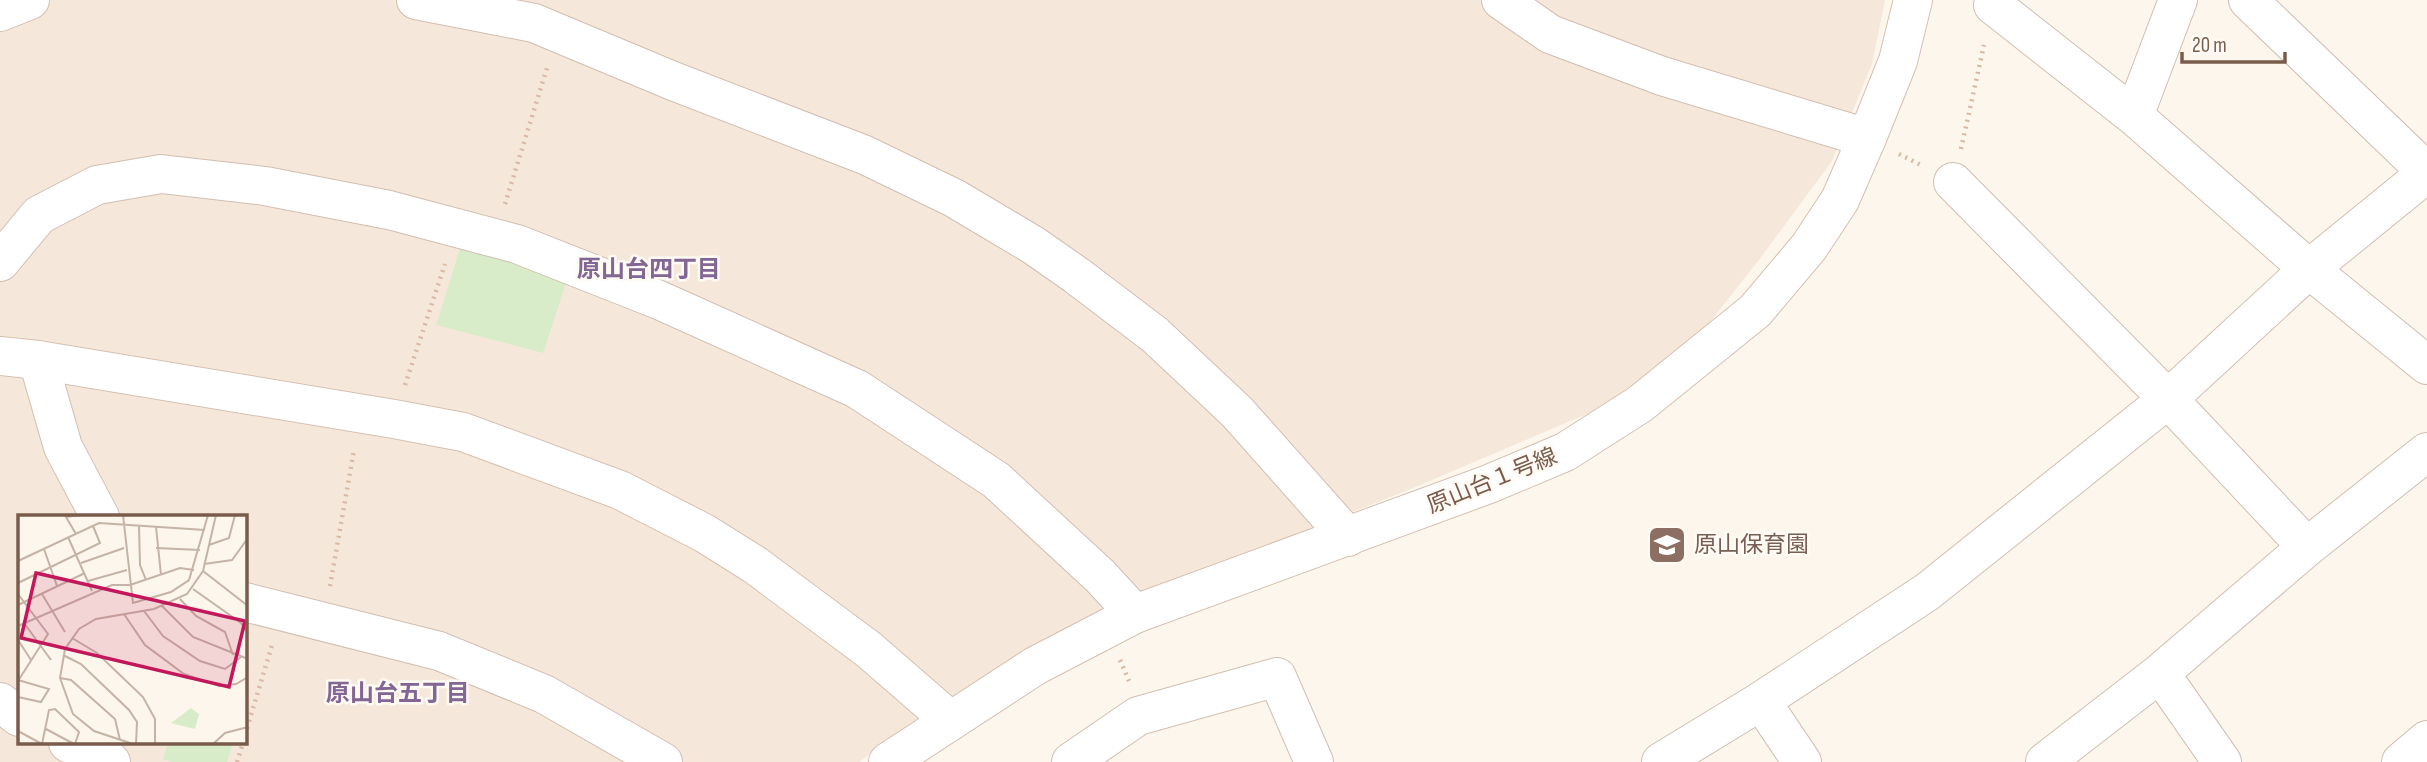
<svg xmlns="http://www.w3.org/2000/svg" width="2427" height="762" viewBox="0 0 2427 762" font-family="'Sofia Sans Condensed','Noto Sans JP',sans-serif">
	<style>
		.residential { fill: #f5e8da; fill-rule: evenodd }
		.green { fill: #d8ecc9 }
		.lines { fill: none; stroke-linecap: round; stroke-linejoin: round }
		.street-casing { stroke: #d1beb0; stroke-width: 40 }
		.secondary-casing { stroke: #d6c0b0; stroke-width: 40 }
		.path { stroke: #d9b8a5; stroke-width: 4.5; stroke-dasharray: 2 5; stroke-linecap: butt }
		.street { stroke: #fff; stroke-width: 38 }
		.secondary { stroke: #fff; stroke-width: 38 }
		.labels { text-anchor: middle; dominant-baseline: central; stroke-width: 5; stroke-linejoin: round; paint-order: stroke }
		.street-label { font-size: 23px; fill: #7a5c4d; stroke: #fffaf3 }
		.education-label { font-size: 23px; fill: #785e54; stroke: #fffaf3; text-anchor: start }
		.neighbourhood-label { font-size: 24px; font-weight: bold; fill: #846695; stroke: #fffaf3 }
		.inset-road { fill: none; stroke: #c5b3a7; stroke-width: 2 }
		.view { fill: #c2185b; fill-opacity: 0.15; stroke: #c2185b; stroke-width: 3.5 }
		.inset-edge { fill: none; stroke: #7a5c4d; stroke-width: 3.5 }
	</style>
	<rect width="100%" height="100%" fill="#fdf6ec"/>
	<path class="residential" d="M0,0H1885L1872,64L1832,161L1759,260L1695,341L1608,405L1406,491L1133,598L970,685L859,762H0ZM19,517H245V743H19Z"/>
	<path class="green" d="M462,242L569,274L543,353L436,325Z
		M168,743H233L227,762H172L163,759Z"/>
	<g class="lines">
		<defs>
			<path id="street" d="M416,0L534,23L673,81L865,155L954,198L1033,245L1076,275L1155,335L1237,412L1348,537
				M1501,0L1550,34L1662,76L1867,138
				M2178,0L2134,116L2309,269L2427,365
				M2248,0L2427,172
				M1993,5L2134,116
				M0,12L30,0
				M1953,182L2168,399L2307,547
				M0,262L39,215L97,185L161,174L265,186L389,210L517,244L659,300L857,389L996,480L1100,576L1135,614
				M38,360L63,447L100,517
				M245,602L439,651L544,694L663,762
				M2160,673L2222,762
				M1761,701L1802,762
				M0,702L19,717
				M68,743L111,762
				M1071,762L1138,716L1277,677L1314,762
				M1661,762L1761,701L1927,592L2168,399L2309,269L2427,173
				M2045,762L2160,673L2307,547L2427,452
				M2401,762L2427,740"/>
			<path id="secondary" d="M0,356L38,360L394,419L463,432L620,490L704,533L755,565L868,649L951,721
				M888,762L1035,666L1135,614L1489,484L1565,452L1640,404L1755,311L1809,247L1840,200L1867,138L1898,61L1913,0"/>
		</defs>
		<use href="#street" class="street-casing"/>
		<use href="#secondary" class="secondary-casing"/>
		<path class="path" d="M1961,149L1984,45
			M1899,154L1923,166
			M505,204L547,68
			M405,385L445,264
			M330,586L354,450
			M1120,660L1129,681
			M245,735L272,645
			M237,762L243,743"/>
		<use href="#street" class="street"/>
		<use href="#secondary" class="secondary"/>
	</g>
	<defs>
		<symbol id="school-square" viewBox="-11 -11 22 22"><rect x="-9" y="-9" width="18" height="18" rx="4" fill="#8d6e63" stroke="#fffaf3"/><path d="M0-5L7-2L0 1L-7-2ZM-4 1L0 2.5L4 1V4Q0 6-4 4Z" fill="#fff"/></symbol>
	</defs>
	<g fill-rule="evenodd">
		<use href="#school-square" x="1645" y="523" width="44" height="44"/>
	</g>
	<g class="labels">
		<g class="street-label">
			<text transform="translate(1492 481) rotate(-22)">原山台１号線</text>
		</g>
		<g class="education-label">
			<text x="1694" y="545">原山保育園</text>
		</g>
		<g class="neighbourhood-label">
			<text x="649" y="269">原山台四丁目</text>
			<text x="398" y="693">原山台五丁目</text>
		</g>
	</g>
	<g transform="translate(18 515)">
		<rect width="229" height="229" fill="#fdf6ec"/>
		<path d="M173,193L181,199L177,214L153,208Z" fill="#d8ecc9"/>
		<path class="inset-road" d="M105,0L115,88L153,77L171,65L190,0M121,11L122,50L128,65M138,12L143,60M58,19L48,2L62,0M50,22L74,76M191,30L211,23L217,0M138,33L182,35M26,34L39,71M0,46L81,8L187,15M63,48L106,33M186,49L214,45L230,23M185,56L230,91M70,66L109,55M0,68L82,28L75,11M175,74L223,108L230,118M0,79L30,119L0,166M24,79L47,117M162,84L178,101L207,117L215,140M0,90L67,58M144,91L175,122L230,144M126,96L145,121L182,146L207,154L223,142M106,99L127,130L166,159L201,171L218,169L230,162M6,108L33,145M0,111L94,70H112L162,53L176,55M54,123L79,138L125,182L137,204V229M0,125L13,145M45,140L63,149L111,195L119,207L118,229M42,163L53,165L97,204L102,225M0,165L31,174L23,187L0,182M28,214L56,229M0,216L24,229M24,229L31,195L37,194L61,217L57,229M115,229L76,216L55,199L42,163L47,134L61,114L78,104L136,94L169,79L185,56L198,0M195,229L207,218L230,212"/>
		<path class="view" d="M18,58L227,106L211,172L3,123Z"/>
		<rect width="229" height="229" class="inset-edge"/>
	</g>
	<path d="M2182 52v10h103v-10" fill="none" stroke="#7a5c4d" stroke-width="3.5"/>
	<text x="2192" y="52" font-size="21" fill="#7a5c4d" stroke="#fffaf3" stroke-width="5" paint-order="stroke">20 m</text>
</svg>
